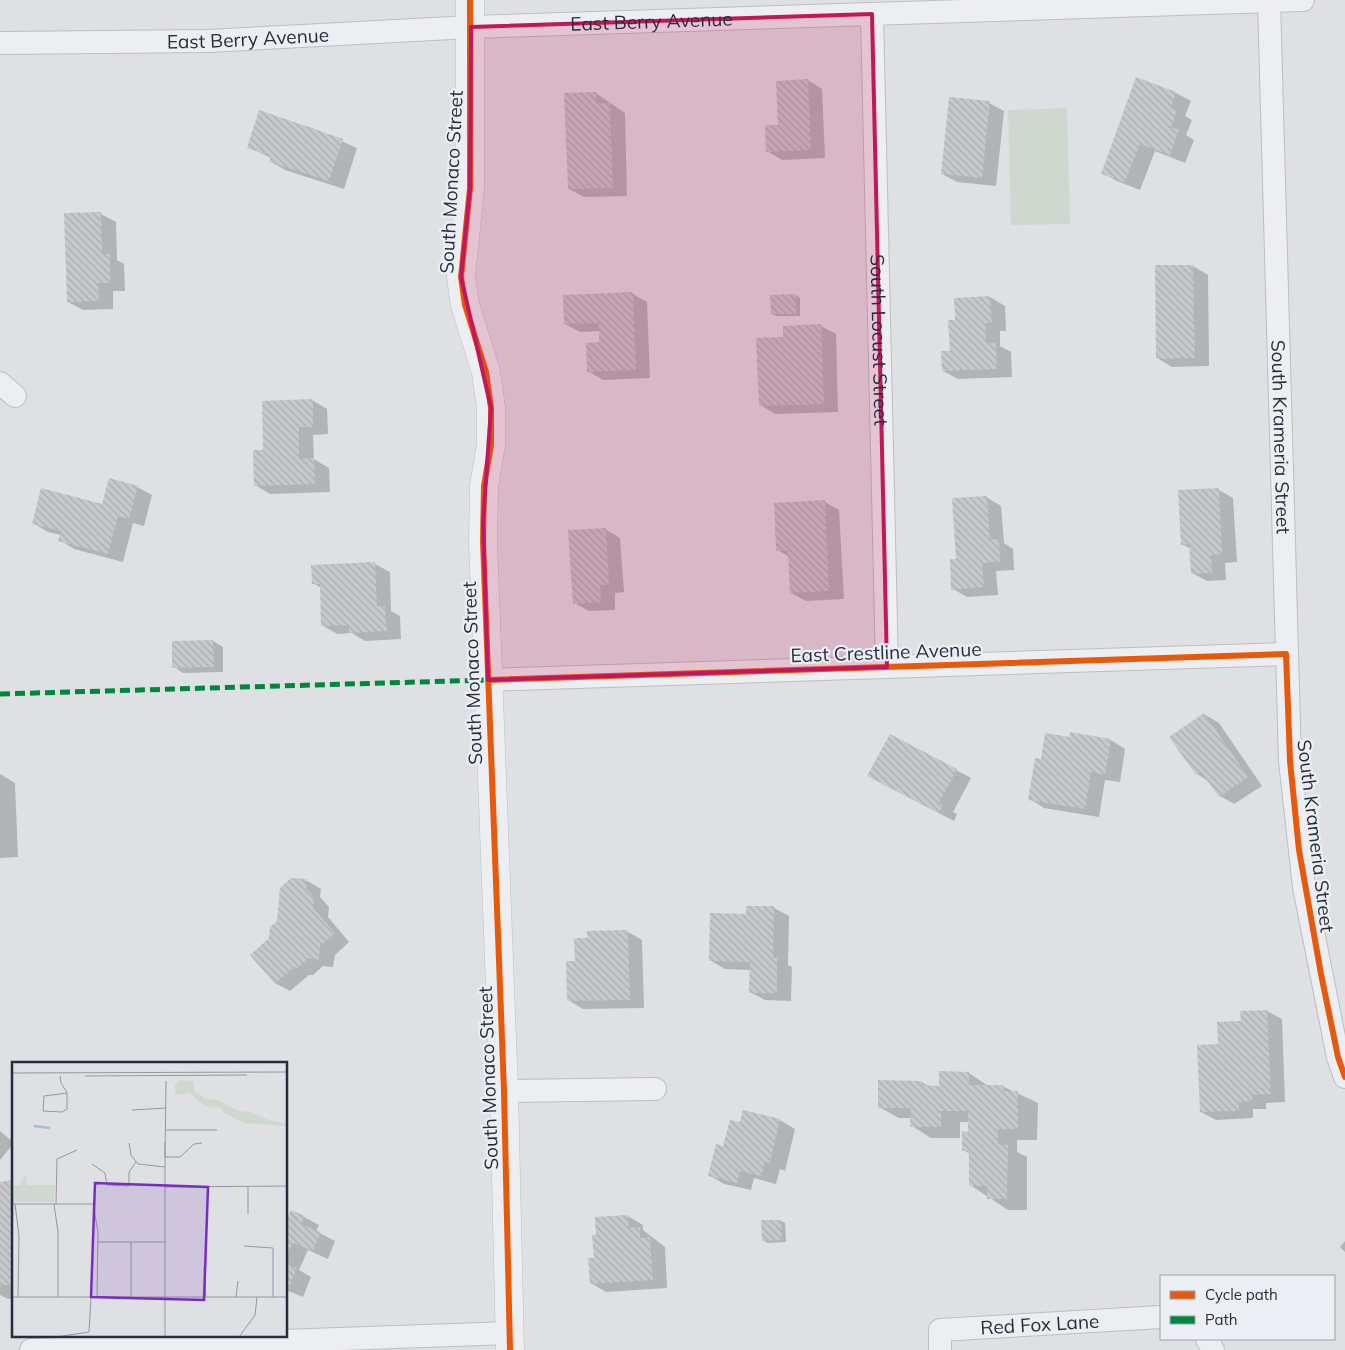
<svg xmlns="http://www.w3.org/2000/svg" width="1345" height="1350" viewBox="0 0 1345 1350" font-family="Mulish,sans-serif">
	<style>
		.garden { fill: #cfd8ce }
		.shadow { fill: #0003 }
		.building { fill: url(#building-back-hatch) }
		.lines { fill: none; stroke-linecap: round; stroke-linejoin: round }
		.minor-casing { stroke: #bcbec1; stroke-width: 24 }
		.tertiary-casing { stroke: #bcbec1; stroke-width: 29 }
		.minor { stroke: #edeef1; stroke-width: 22 }
		.tertiary { stroke: #edeef1; stroke-width: 28 }
		.quiet { stroke: #00873e; stroke-width: 5; stroke-dasharray: 10 5; stroke-linecap: butt }
		.cycleway-casing { stroke: #ebeff4; stroke-width: 9 }
		.cycleway { stroke: #e8590c; stroke-width: 6 }
		.marked { fill: #c2185b; fill-opacity: 0.2; stroke: #c2185b; stroke-width: 4; stroke-linejoin: round }
		.labels { text-anchor: middle; dominant-baseline: central; stroke-width: 4.5; stroke-linejoin: round; paint-order: stroke }
		.street-label { font-size: 19px; fill: #252e3d; stroke: #ebeff4 }
		.inset-river { fill: none; stroke: #abbed0; stroke-width: 2.5 }
		.inset-road { fill: none; stroke: #9499a1; stroke-width: 1 }
		.view { fill: #7b2cbf; fill-opacity: 0.15; stroke: #7b2cbf; stroke-width: 2.5 }
		.inset-edge { fill: none; stroke: #252e3d; stroke-width: 2.5 }
	</style>
	<defs>
		<pattern id="building-back-hatch" width="6" height="6" patternUnits="userSpaceOnUse" patternTransform="scale(1.25)"><rect width="6" height="6" fill="#c6c8cc"/><path d="M-1 5l2 2M0 0l6 6M5-1l2 2" fill="none" stroke="#aaacb0"/></pattern>
	</defs>
	<rect width="100%" height="100%" fill="#dee0e3"/>
	<path class="garden" d="M1067,108L1070,224L1011,225L1008,110Z"/>
	<path class="shadow" d="M1137,78L1176,93L1191,101L1185,116L1192,120L1186,135L1194,140L1185,163L1155,151L1140,190L1117,181L1102,173Z
		M808,80L822,89L825,158L782,160L767,151L779,126Z
		M596,93L625,113L627,196L584,197L569,189Z
		M989,103L1004,111L996,186L957,182L942,174Z
		M259,112L312,128L357,148L344,189L285,170L270,161L271,158L248,147Z
		M101,214L116,222L117,260L124,264L125,291H113V309L83,310L68,302Z
		M1193,266L1208,275L1209,366L1172,367L1157,358L1156,267Z
		M633,294L647,302L650,378L603,380L588,371L601,344L600,331L580,332L565,324Z
		M796,295L800,298V316H777L772,314Z
		M990,297L1005,306L1006,331H1000V346L1011,352L1012,377L958,379L943,371L951,352L956,321L955,299Z
		M821,326L836,334L838,412L775,414L760,405L785,338Z
		M312,400L327,409L328,434L313,435L314,459L329,468L330,492L270,494L255,485L265,451Z
		M137,487L152,495L144,526L133,523L123,562L74,549L60,540L61,535L48,532L33,523L103,505Z
		M1219,490L1233,498L1237,562L1225,563L1226,580L1207,581L1192,573L1191,549L1182,544Z
		M986,497L1001,506L1004,543L1013,549L1014,570L996,571L998,595L967,597L953,589L958,560Z
		M825,502L839,510L844,599L806,601L791,593L790,557L777,550Z
		M605,529L620,538L624,592L615,593V610L589,611L574,603Z
		M375,564L390,572L391,611L400,616L401,639L365,641L352,633L337,634L322,625L321,588L313,583Z
		M213,641L223,647V672L183,673L174,667Z
		M1204,714L1219,723L1262,786L1234,804L1220,796L1210,782L1197,774Z
		M890,735L971,778L953,812L957,814L954,821L883,784Z
		M1070,739L1111,740L1125,749L1120,782L1105,780L1099,817L1044,808L1030,799L1042,760Z
		M0,774L15,783L18,857L0,858Z
		M306,880L321,889L320,897L329,907L328,917L349,942L335,955L333,967L323,966L313,975H309L290,991L275,983L270,939L278,922Z
		M747,907L774,908L789,916L788,965L792,967L791,1001L765,1000L750,992L751,970L725,969L710,960L747,916Z
		M628,932L642,940L644,1008L583,1009L568,1000L576,962L588,939Z
		M1267,1011L1282,1019L1285,1102L1266,1103V1109H1253V1118L1216,1120L1201,1112L1242,1023Z
		M969,1073L988,1086H1002L1038,1103L1037,1140H1017V1152L1027,1157V1210H1008L970,1185V1154L963,1150L969,1133V1122H960V1138H931L912,1126V1118H899L879,1107L922,1082L929,1087H940Z
		M744,1112L780,1120L795,1129L785,1171L780,1169L776,1184L754,1178L751,1190L724,1184L709,1175L741,1124Z
		M0,1131L14,1143L0,1160Z
		M14,1181V1298L8,1299L0,1295V1183Z
		M628,1216L643,1225V1230L665,1247L667,1288L606,1292L591,1283L595,1259Z
		M304,1217L319,1225L316,1231L335,1241L328,1259L308,1250L299,1270L311,1277L303,1297L286,1290V1223Z
		M781,1221L785,1223L786,1242L767,1243L763,1240Z
		M1345,1241V1252L1340,1247Z"/>
	<path class="building" d="M1136,77L1176,92L1171,107L1177,110L1171,127L1179,130L1170,155L1140,144L1125,182L1101,174Z
		M808,79L811,150L766,152L765,125H778L776,81Z
		M596,92V104L610,103L613,188L568,189L564,93Z
		M949,97L990,101L982,178L941,174Z
		M259,110L343,139L329,181L269,162L271,156L247,148Z
		M101,212L102,254H110V283H98L99,301L67,302L64,213Z
		M1155,265H1193L1195,358L1156,359Z
		M633,292L636,370L587,372L586,343L599,342V323L564,324L563,295Z
		M796,294V314H771L770,295Z
		M990,296L992,323H985L986,343H996L997,369L942,371L941,351H950L948,320H955L954,298Z
		M821,324L824,404L759,406L756,338L783,337V326Z
		M313,399V427H299V459L314,458L315,484L254,486L253,450H263L262,401Z
		M109,478L138,486L129,519L118,516L108,554L58,541L61,531L32,524L41,488L102,504Z
		M1219,488L1222,554L1211,555L1212,573L1191,574L1189,544L1181,545L1178,490Z
		M987,496L990,539H999L1000,562L982,563L984,587L951,590L950,559H956L952,498Z
		M825,500L829,591L790,593L788,551H776L774,503Z
		M606,528L609,585H600L601,602L573,604L568,530Z
		M375,562L377,606H385L387,631L349,633V625L321,626L320,584H312L311,565Z
		M213,640L214,667L172,668V641Z
		M1204,713L1248,777L1219,797L1201,772L1196,775L1169,737Z
		M1070,732L1111,739L1105,775L1091,772L1085,809L1028,800L1035,758L1041,759L1045,733L1069,737Z
		M890,734L957,769L939,803L943,805L939,813L867,776Z
		M291,878L307,879L306,888L314,897L313,908L335,933L320,946L319,960L308,958L298,968L294,967L275,984L250,955L269,938L270,927L277,921L280,888Z
		M746,906H774L773,958H777V993H749L750,962L709,961L710,913L746,914Z
		M628,930L630,1000L567,1001L566,961H575L574,938H587V931Z
		M1267,1010L1271,1094L1252,1095V1101L1239,1102V1111L1200,1112L1197,1045L1218,1044L1217,1022L1241,1021L1240,1011Z
		M939,1071L969,1072V1085H1003V1091H1018V1129H998V1144L1008,1145L1007,1199H987V1186H969V1151H962V1131L968,1132V1111H941V1127H910L911,1108H878V1080L922,1081V1085L939,1086Z
		M743,1110L780,1119L770,1163L765,1162L761,1176L740,1171L737,1183L708,1176L716,1144L723,1146L730,1120L740,1122Z
		M14,1180V1284L0,1286V1182Z
		M291,1210L305,1216L301,1224L321,1232L313,1251L293,1243L286,1258V1221Z
		M628,1215L629,1228L640,1227V1238L650,1237L653,1280L590,1284L588,1258H594L592,1235H596L595,1217Z
		M761,1220H781L782,1240L762,1241Z
		M286,1263L297,1268L288,1290L286,1289Z"/>
	<g class="lines">
		<defs>
			<g id="minor">
				<path id="s1" d="M1269,1L1290,761L1304,887L1338,1057L1345,1077"/>
				<path id="s2" d="M872,14L887,667"/>
				<path id="s3" d="M0,43L208,41L471,27L1303,0"/>
				<path d="M0,383L15,396"/>
				<path d="M488,680L1286,654"/>
				<path d="M504,1091L655,1089"/>
				<path d="M1207,1339L1213,1350"/>
				<path d="M31,1350L509,1333"/>
				<path id="s4" d="M940,1350V1330L1161,1317"/>
			</g>
			<path id="tertiary" d="M470,0V188L461,277L465,305L486,372L491,408V445L484,486L483,542L504,1091L510,1350"/>
		</defs>
		<use href="#minor" class="minor-casing"/>
		<use href="#tertiary" class="tertiary-casing"/>
		<use href="#minor" class="minor"/>
		<use href="#tertiary" class="tertiary"/>
		<path class="quiet" d="M0,694L488,680"/>
		<defs>
			<path id="cycleway" d="M470,0V188L461,277L465,305L486,372L491,408V445L484,486L483,542L504,1091L510,1350
				M488,680L1286,654L1290,761L1299,850L1321,974L1338,1057L1345,1077"/>
		</defs>
		<use href="#cycleway" class="cycleway-casing"/>
		<use href="#cycleway" class="cycleway"/>
	</g>
	<path class="marked" d="M872,14L887,667L488,680L483,522L491,408L461,277L470,188L471,27Z"/>
	<g class="labels">
		<g class="street-label">
			<text stroke="none"><textPath href="#s3" startOffset="652">East Berry Avenue</textPath></text>
			<text stroke="none"><textPath href="#s3" startOffset="248">East Berry Avenue</textPath></text>
			<text transform="translate(451 182) rotate(-87)">South Monaco Street</text>
			<text stroke="none"><textPath href="#s2" startOffset="326">South Locust Street</textPath></text>
			<text stroke="none"><textPath href="#s1" startOffset="436">South Krameria Street</textPath></text>
			<text transform="translate(886 652) rotate(-2)">East Crestline Avenue</text>
			<text transform="translate(472 673) rotate(-92)">South Monaco Street</text>
			<text transform="translate(1316 836) rotate(83)">South Krameria Street</text>
			<text transform="translate(488 1078) rotate(-92)">South Monaco Street</text>
			<text stroke="none"><textPath href="#s4" startOffset="120">Red Fox Lane</textPath></text>
		</g>
	</g>
	<g transform="translate(12 1062)">
		<rect width="275" height="275" fill="#dee0e3"/>
		<path d="M14,111L15,123H43L42,140H0V123H8Z" fill="#cfd8ce"/>
		<path d="M168,18L181,19L182,29L192,36L206,38L224,48L238,50L253,57L275,62V64L232,61L214,52L207,45L193,44L177,31L163,33V23ZM18,127L26,132L37,129L39,133L27,139L17,131L3,136Z" fill="#cfd8ce"/>
		<path class="inset-river" d="M22,64L38,66"/>
		<path class="inset-road" d="M0,11L275,10M48,14L49,21L54,29L55,31V47L50,50L31,49L32,34L55,31M73,14L235,13M120,48L154,46M154,68H205M117,81L119,93L126,102L153,105M153,95L154,19M153,95H168L182,82L190,81M80,102L93,111L95,123L117,124V110L124,100M153,125L275,124M0,142H81L86,170L85,235M3,142L7,174L6,235M42,142L46,170V235M44,142L45,97L65,88M236,152V124M86,180H153M232,184L261,186V235M192,205L194,235M0,235H275M119,235V180M224,235L226,219M44,275L77,270L79,235M153,275V80M227,275L243,253L245,235"/>
		<path class="view" d="M83,121L196,125L192,238L79,235Z"/>
		<rect width="275" height="275" class="inset-edge"/>
	</g>
	<rect x="1160" y="1275" width="175" height="65" fill="#ebeff4" stroke="#9ca2ab"/>
	<rect x="1170" y="1291" width="25" height="8" fill="#e8590c" stroke="#9ca2ab"/>
	<text x="1205" y="1300" font-size="15" fill="#252e3d">Cycle path</text>
	<rect x="1170" y="1316" width="25" height="8" fill="#00873e" stroke="#9ca2ab"/>
	<text x="1205" y="1325" font-size="15" fill="#252e3d">Path</text>
</svg>
